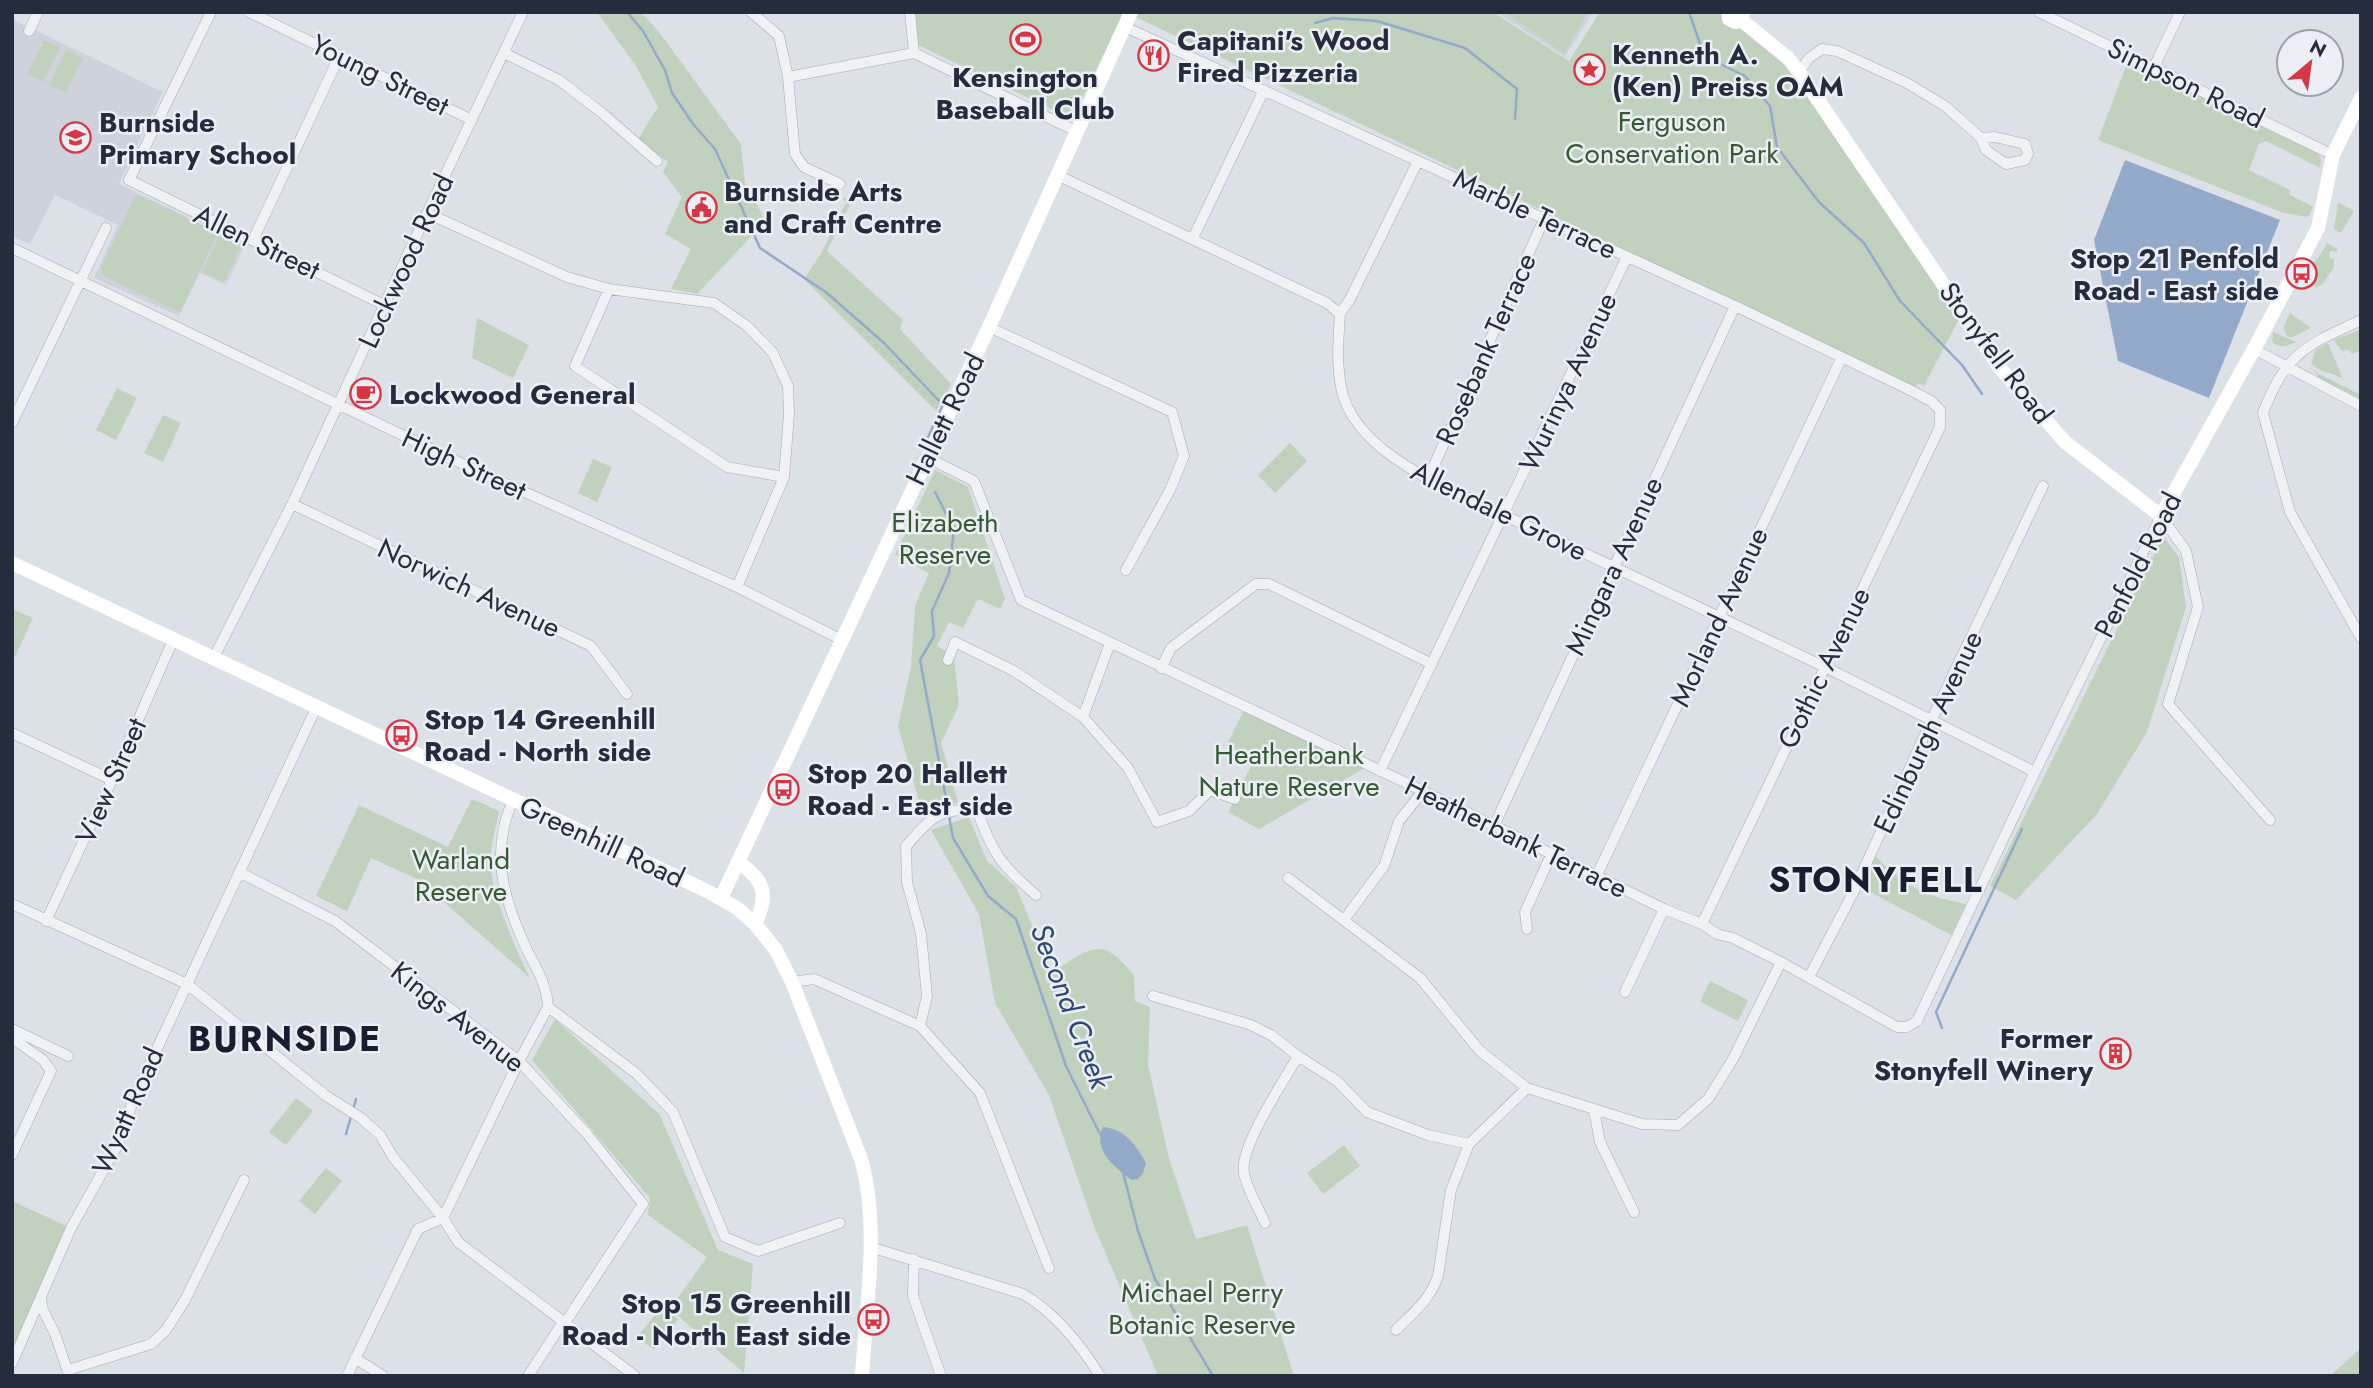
<svg xmlns="http://www.w3.org/2000/svg" width="2373" height="1388" viewBox="0 0 2373 1388" font-family="Jost,sans-serif">
	<style>
		.built { fill: #ced2dc }
		.green { fill: #c0d2bd }
		.water { fill: #94aaca }
		.lines { fill: none; stroke-linecap: round; stroke-linejoin: round }
		.stream { stroke: #94aaca; stroke-width: 2.5 }
		.street-casing { stroke: #a5aab4; stroke-width: 11 }
		.street { stroke: #eff1f5; stroke-width: 10 }
		.secondary { stroke: #fff; stroke-width: 14 }
		.labels { text-anchor: middle; dominant-baseline: central; stroke-width: 5; stroke-linejoin: round; paint-order: stroke }
		.poi-label { font-size: 28px; font-weight: bold; fill: #252c3e; stroke: #ebeff5; text-anchor: start }
		.street-label { font-size: 28px; fill: #252c3e; stroke: #ebeff5 }
		.park-label { font-size: 28px; fill: #365b32; stroke: #ebeff5 }
		.water-label { font-size: 30px; font-style: italic; fill: #2d4874; stroke: #ebeff5 }
		.district-label { font-size: 35px; font-weight: bold; letter-spacing: 2px; fill: #181e2f; stroke: #ebeff5 }
	</style>
	<rect width="100%" height="100%" fill="#dce0e7"/>
	<path class="built" d="M1496,12H1593L1565,57Z
		M12,19L163,92L119,184L245,245L226,285L200,273L179,316L94,278L118,225L55,195L30,244L12,236Z"/>
	<path class="green" d="M597,12H641L659,32L741,144L745,184L766,221L697,294L671,289L691,249L665,234L682,197L663,172L668,162L638,139L658,107L636,66Z
		M913,12H1124L1072,119L916,44Z
		M1138,12H1493L1569,61L1600,12H1723L1785,65L1818,110L1827,126L1959,319L1924,386L1918,383L1915,388L1136,17Z
		M1505,12H1588L1564,54Z
		M44,40L60,47L43,82L27,74Z
		M66,50L83,58L66,93L49,85Z
		M2128,61L2319,154L2321,159L2320,168L2266,141L2259,144L2249,170L2290,190V195L2313,207L2308,217L2284,213L2098,140Z
		M136,194L218,233L180,312L103,276L101,269Z
		M846,198L850,204L827,251L903,320L900,329L951,384L936,411L804,279L822,252L846,203L843,199Z
		M2338,202L2354,211L2341,233L2334,229Z
		M219,236L241,246L224,282L202,272Z
		M2327,243L2337,249V252L2330,251L2329,258L2334,259V267L2322,285L2315,287L2303,280C2311,266 2320,257 2327,243Z
		M2290,313L2311,328L2292,337H2288L2283,328Z
		M477,318L529,345L513,378L472,358Z
		M2361,329V350L2352,354L2349,350L2342,351L2334,340Z
		M2273,332L2296,342C2287,346 2280,349 2272,342Z
		M2328,343L2342,377L2340,378C2329,371 2320,373 2311,363L2316,350Z
		M2312,368L2319,374L2361,395V399L2319,378Z
		M117,388L137,398L116,440L96,430Z
		M163,415L181,423L163,462L144,453Z
		M1290,443L1307,461L1275,493L1258,475Z
		M593,459L612,467L597,502L578,493Z
		M935,470L968,487L1005,599L1000,609L978,599L963,628L949,622L937,646L954,656L959,705L941,743L958,802L923,815L898,726L911,667L915,606L929,573L895,555Z
		M2163,536L2179,557L2186,607L2147,732L2097,814L2016,900L1990,886Z
		M14,610L33,618L15,657L12,656V614Z
		M1245,708L1368,766L1259,829L1228,812L1254,760L1226,746Z
		M472,799L499,811C497,825 492,839 491,853C487,889 515,945 529,977L419,880L371,858L347,911L316,896L359,805L448,847Z
		M969,817L987,861L1016,887L1052,973C1066,964 1091,942 1108,951C1118,956 1126,967 1134,975L1135,1001L1150,1007L1148,1065L1169,1158L1196,1239L1247,1225L1294,1376H1158L1094,1226L1049,1095L995,1003L979,914L931,830Z
		M1875,856C1908,888 1922,895 1966,904L1951,935L1861,887Z
		M1710,981L1748,1000L1738,1021L1700,1002Z
		M555,1019L660,1115L718,1250L753,1264L744,1373L670,1309L707,1257L648,1215L650,1198L532,1060Z
		M296,1098L313,1111L286,1145L269,1132Z
		M1344,1145L1360,1166L1323,1194L1307,1173Z
		M326,1168L342,1181L315,1214L299,1201Z
		M12,1201L71,1228L12,1363Z
		M662,1306L678,1319L654,1350L637,1337Z
		M2361,1348V1376H2330Z"/>
	<path class="water" d="M2125,160L2280,220L2209,398L2118,361L2094,240Z
		M1103,1127C1125,1129 1136,1145 1146,1163L1143,1173L1138,1179L1132,1180C1115,1168 1092,1149 1103,1127Z"/>
	<g class="lines">
		<path class="stream" d="M627,12L643,31L665,70L672,93L693,124L715,149L760,248L827,293L884,343L943,405L924,446
			M1689,12L1700,44L1710,59L1745,76L1770,106L1777,147L1819,202L1864,243L1900,301L1962,365L1982,394
			M1315,23L1333,18L1377,21L1465,48L1517,89L1515,119
			M935,492L954,529L949,573L932,611L934,636L920,660L948,809
			M949,816L953,838L988,896L1016,919L1066,1066L1100,1134
			M1942,1028L1936,1012L2022,829
			M346,1134L356,1099
			M1123,1172L1138,1231L1155,1279L1213,1376"/>
		<defs>
			<path id="street" d="M211,12L129,180L384,305
				M249,12L472,120
				M751,12L779,36L788,77L795,154L804,167L840,184
				M910,12L914,53L1076,131
				M2039,12L2333,155
				M1125,27L1735,306L1906,388L1931,401L1940,410V427L1702,924
				M29,31L38,12
				M504,53L559,80L602,113L657,161
				M2154,67L2180,12
				M1799,72L1809,58L1822,49L1837,51L1907,83L1945,106L1981,138L1986,150L2006,164L2025,160L2028,154L2025,144L1995,137L1981,138
				M788,77L914,53
				M1057,175L1327,303L1340,314C1338,342 1335,380 1347,406C1363,440 1397,461 1428,479L1825,667L2035,772
				M427,213L567,277L609,289L714,303L747,326L773,353L788,386L789,414L784,477L737,587
				M1193,238L1264,90
				M253,240L339,57
				M12,248L473,469L737,587L842,640
				M609,289L575,366L727,467L784,477
				M1340,314L1350,299L1418,161
				M2361,320C2305,346 2286,353 2263,413L2290,512L2361,638
				M989,327L1172,412L1184,456L1170,490L1126,570
				M2254,349L2361,406
				M12,423L106,228
				M926,457L974,481L1021,600L1423,791L1664,909L1702,924L1717,934L1733,938L1781,962L1897,1027H1907L1917,1021L2035,772L2161,516L2186,551L2198,607L2168,704L2270,820
				M1428,479L1544,219
				M292,504L591,646L627,694
				M213,659L292,504L427,213L523,12
				M948,660L955,642L1014,671L1083,717L1128,768L1157,822L1189,811L1210,790L1235,799
				M1161,668L1171,648L1256,584H1269L1432,664
				M1083,717L1110,643
				M12,733L112,780
				M1380,771L1627,257
				M513,800C489,854 504,901 528,952C538,971 547,986 548,1007L637,1074L673,1112L725,1237L758,1251L840,1223
				M1494,826L1735,306
				M239,872L335,921L519,1061L587,1134L643,1204L565,1323
				M1596,877L1842,357
				M1288,878L1420,978L1480,1051L1527,1088L1642,1124L1678,1125L1708,1099L1733,1059L1781,962
				M12,904L187,984L325,1095L361,1118L380,1135L393,1157L443,1218L458,1242L635,1376
				M1344,920L1384,866L1399,821L1423,791
				M46,921L112,780L173,640
				M1527,929L1525,912L1551,855
				M1809,977L1853,893L1932,719L2043,486
				M792,982L814,979L920,1026L927,996L921,934L907,882L906,846C932,818 936,808 977,810C992,853 1002,866 1036,895
				M1625,992L1664,909
				M1153,996L1251,1025L1271,1035L1298,1056L1337,1081L1367,1112L1428,1135L1469,1144
				M920,1026L980,1093L1049,1268
				M12,1029L68,1056
				M12,1038L43,1060L51,1071L12,1155
				M1594,1110L1600,1142L1634,1212
				M1265,1223C1258,1207 1247,1189 1244,1173C1239,1147 1284,1081 1298,1056
				M870,1247L1023,1294C1055,1313 1081,1345 1100,1376
				M914,1259L913,1296L941,1376
				M41,1299L43,1310L55,1334L69,1375
				M1396,1330C1413,1313 1430,1300 1438,1276L1451,1190L1469,1144L1527,1088
				M355,1358L383,1376
				M12,1363L71,1228L117,1146L134,1098L316,708
				M68,1370L151,1344L166,1330L185,1300L244,1180
				M347,1376L418,1229L443,1218L519,1061L548,1007
				M528,1376L563,1322"/>
		</defs>
		<use href="#street" class="street-casing"/>
		<use href="#street" class="street"/>
		<path class="secondary" d="M1728,12L1729,19L1735,22L1741,20L1743,14
			M1741,20L1788,58L1799,72L2000,368L2065,442L2161,516L2254,349L2318,228L2333,155L2361,98
			M12,563L707,891L737,908L755,924L776,950L792,982L861,1159C880,1224 866,1308 862,1376
			M738,862C765,880 769,895 755,924
			M721,898L989,327L1131,12"/>
	</g>
	<defs>
		<symbol id="stadium-ring" viewBox="-11 -11 22 22"><circle r="9.5" fill="#ebeff5" stroke="#d53844" stroke-width="1.5"/><path d="M0-5a6.5 5 0 1 0 0 10a6.5 5 0 1 0 0-10ZM-3.5-1.8h7v3.6h-7Z" fill="#d53844"/></symbol>
		<symbol id="restaurant-ring" viewBox="-11 -11 22 22"><circle r="9.5" fill="#ebeff5" stroke="#d53844" stroke-width="1.5"/><path d="M-5-6h1v4h1v-4h1v4h1v-4h1v5L-1.5 .5V6h-2V.5L-5-1ZM5-6V6H3V1.5H1.5Q1.5-4 5-6Z" fill="#d53844"/></symbol>
		<symbol id="sight-ring" viewBox="-11 -11 22 22"><circle r="9.5" fill="#ebeff5" stroke="#d53844" stroke-width="1.5"/><path d="M0-6L1.8-2.2L6-1.7L2.9 1.2L3.7 5.4L0 3.3L-3.7 5.4L-2.9 1.2L-6-1.7L-1.8-2.2Z" fill="#d53844"/></symbol>
		<symbol id="school-ring" viewBox="-11 -11 22 22"><circle r="9.5" fill="#ebeff5" stroke="#d53844" stroke-width="1.5"/><path d="M0-5L7-2L0 1L-7-2ZM-4 1L0 2.5L4 1V4Q0 6-4 4Z" fill="#d53844"/></symbol>
		<symbol id="civic-ring" viewBox="-11 -11 22 22"><circle r="9.5" fill="#ebeff5" stroke="#d53844" stroke-width="1.5"/><path d="M-.6-6.5H3V-4.5H.6V-3L4-1V1h2V6H-6V1h2V-1L-.6-3ZM-1.2 2.5V6h2.4V2.5Z" fill="#d53844"/></symbol>
		<symbol id="bus-ring" viewBox="-11 -11 22 22"><circle r="9.5" fill="#ebeff5" stroke="#d53844" stroke-width="1.5"/><path d="M-5-6H5V4H4V6H2V4H-2V6H-4V4H-5ZM-3.5-4V0h7V-4ZM-3.5 1.2v1.5H-2V1.2ZM2 1.2v1.5H3.5V1.2Z" fill="#d53844"/></symbol>
		<symbol id="cafe-ring" viewBox="-11 -11 22 22"><circle r="9.5" fill="#ebeff5" stroke="#d53844" stroke-width="1.5"/><path d="M-5.5-4.5H6V0H3Q3 3.5 0 3.5H-2.5Q-5.5 3.5-5.5 0ZM3-3.2v2h1.7v-2ZM-6 4.5H4V6H-6Z" fill="#d53844"/></symbol>
		<symbol id="building-ring" viewBox="-11 -11 22 22"><circle r="9.5" fill="#ebeff5" stroke="#d53844" stroke-width="1.5"/><path d="M-4-6H4V6H1V3H-1V6H-4ZM-2.5-4.3h1.7v1.8h-1.7ZM.8-4.3h1.7v1.8H.8ZM-2.5-1h1.7V.8h-1.7ZM.8-1h1.7V.8H.8Z" fill="#d53844"/></symbol>
	</defs>
	<g fill-rule="evenodd">
		<use href="#stadium-ring" x="1008" y="22" width="35" height="35"/>
		<use href="#restaurant-ring" x="1136" y="38" width="35" height="35"/>
		<use href="#sight-ring" x="1572" y="52" width="35" height="35"/>
		<use href="#school-ring" x="58" y="120" width="35" height="35"/>
		<use href="#civic-ring" x="684" y="190" width="35" height="35"/>
		<use href="#bus-ring" x="2284" y="256" width="35" height="35"/>
		<use href="#cafe-ring" x="348" y="376" width="35" height="35"/>
		<use href="#bus-ring" x="384" y="718" width="35" height="35"/>
		<use href="#bus-ring" x="766" y="772" width="35" height="35"/>
		<use href="#building-ring" x="2098" y="1036" width="35" height="35"/>
		<use href="#bus-ring" x="856" y="1302" width="35" height="35"/>
	</g>
	<g class="labels">
		<g class="poi-label">
			<text x="1177" y="40">Capitani's Wood<tspan x="1177" dy="32">Fired Pizzeria</tspan></text>
			<text x="1612" y="54">Kenneth A.<tspan x="1612" dy="32">(Ken) Preiss OAM</tspan></text>
			<text x="1025" y="77" text-anchor="middle">Kensington<tspan x="1025" dy="32">Baseball Club</tspan></text>
			<text x="99" y="122">Burnside<tspan x="99" dy="32">Primary School</tspan></text>
			<text x="724" y="191">Burnside Arts<tspan x="724" dy="32">and Craft Centre</tspan></text>
			<text x="2279" y="258" text-anchor="end">Stop 21 Penfold<tspan x="2279" dy="32">Road - East side</tspan></text>
			<text x="389" y="394">Lockwood General</text>
			<text x="424" y="719">Stop 14 Greenhill<tspan x="424" dy="32">Road - North side</tspan></text>
			<text x="807" y="773">Stop 20 Hallett<tspan x="807" dy="32">Road - East side</tspan></text>
			<text x="2093" y="1038" text-anchor="end">Former<tspan x="2093" dy="32">Stonyfell Winery</tspan></text>
			<text x="851" y="1303" text-anchor="end">Stop 15 Greenhill<tspan x="851" dy="32">Road - North East side</tspan></text>
		</g>
		<g class="street-label">
			<text transform="translate(380 75) rotate(26)">Young Street</text>
			<text transform="translate(2186 83) rotate(26)">Simpson Road</text>
			<text transform="translate(1535 214) rotate(25)">Marble Terrace</text>
			<text transform="translate(257 242) rotate(26)">Allen Street</text>
			<text transform="translate(406 261) rotate(-65)">Lockwood Road</text>
			<text transform="translate(1486 349) rotate(-66)">Rosebank Terrace</text>
			<text transform="translate(1996 353) rotate(53)">Stonyfell Road</text>
			<text transform="translate(1568 382) rotate(-65)">Wurinya Avenue</text>
			<text transform="translate(945 419) rotate(-64)">Hallett Road</text>
			<text transform="translate(464 464) rotate(25)">High Street</text>
			<text transform="translate(1499 511) rotate(26)">Allendale Grove</text>
			<text transform="translate(2138 565) rotate(-63)">Penfold Road</text>
			<text transform="translate(1614 566) rotate(-65)">Mingara Avenue</text>
			<text transform="translate(469 588) rotate(25)">Norwich Avenue</text>
			<text transform="translate(1719 617) rotate(-65)">Morland Avenue</text>
			<text transform="translate(1824 668) rotate(-64)">Gothic Avenue</text>
			<text transform="translate(1928 732) rotate(-65)">Edinburgh Avenue</text>
			<text transform="translate(111 781) rotate(-66)">View Street</text>
			<text transform="translate(1516 837) rotate(26)">Heatherbank Terrace</text>
			<text transform="translate(602 842) rotate(25)">Greenhill Road</text>
			<text transform="translate(458 1017) rotate(38)">Kings Avenue</text>
			<text transform="translate(128 1111) rotate(-66)">Wyatt Road</text>
		</g>
		<g class="park-label">
			<text x="1672" y="121">Ferguson<tspan x="1672" dy="32">Conservation Park</tspan></text>
			<text x="945" y="522">Elizabeth<tspan x="945" dy="32">Reserve</tspan></text>
			<text x="1289" y="754">Heatherbank<tspan x="1289" dy="32">Nature Reserve</tspan></text>
			<text x="461" y="859">Warland<tspan x="461" dy="32">Reserve</tspan></text>
			<text x="1202" y="1292">Michael Perry<tspan x="1202" dy="32">Botanic Reserve</tspan></text>
		</g>
		<g class="water-label">
			<text transform="translate(1071 1006) rotate(69)">Second Creek</text>
		</g>
		<g class="district-label">
			<text x="1876" y="880">STONYFELL</text>
			<text x="285" y="1039">BURNSIDE</text>
		</g>
	</g>
	<rect width="2373" height="1388" fill="none" stroke="#252c3e" stroke-width="28"/>
	<g transform="translate(2310 63) rotate(29)"><circle r="33" fill="#ebeff5" stroke="#9ca1ac" stroke-width="2"/>
	<path d="M0-5L12 26L0 18L-12 26Z" fill="#d53844"/>
	<text y="-10" font-size="19" font-weight="bold" text-anchor="middle" fill="#252c3e">N</text>
	</g>
</svg>
